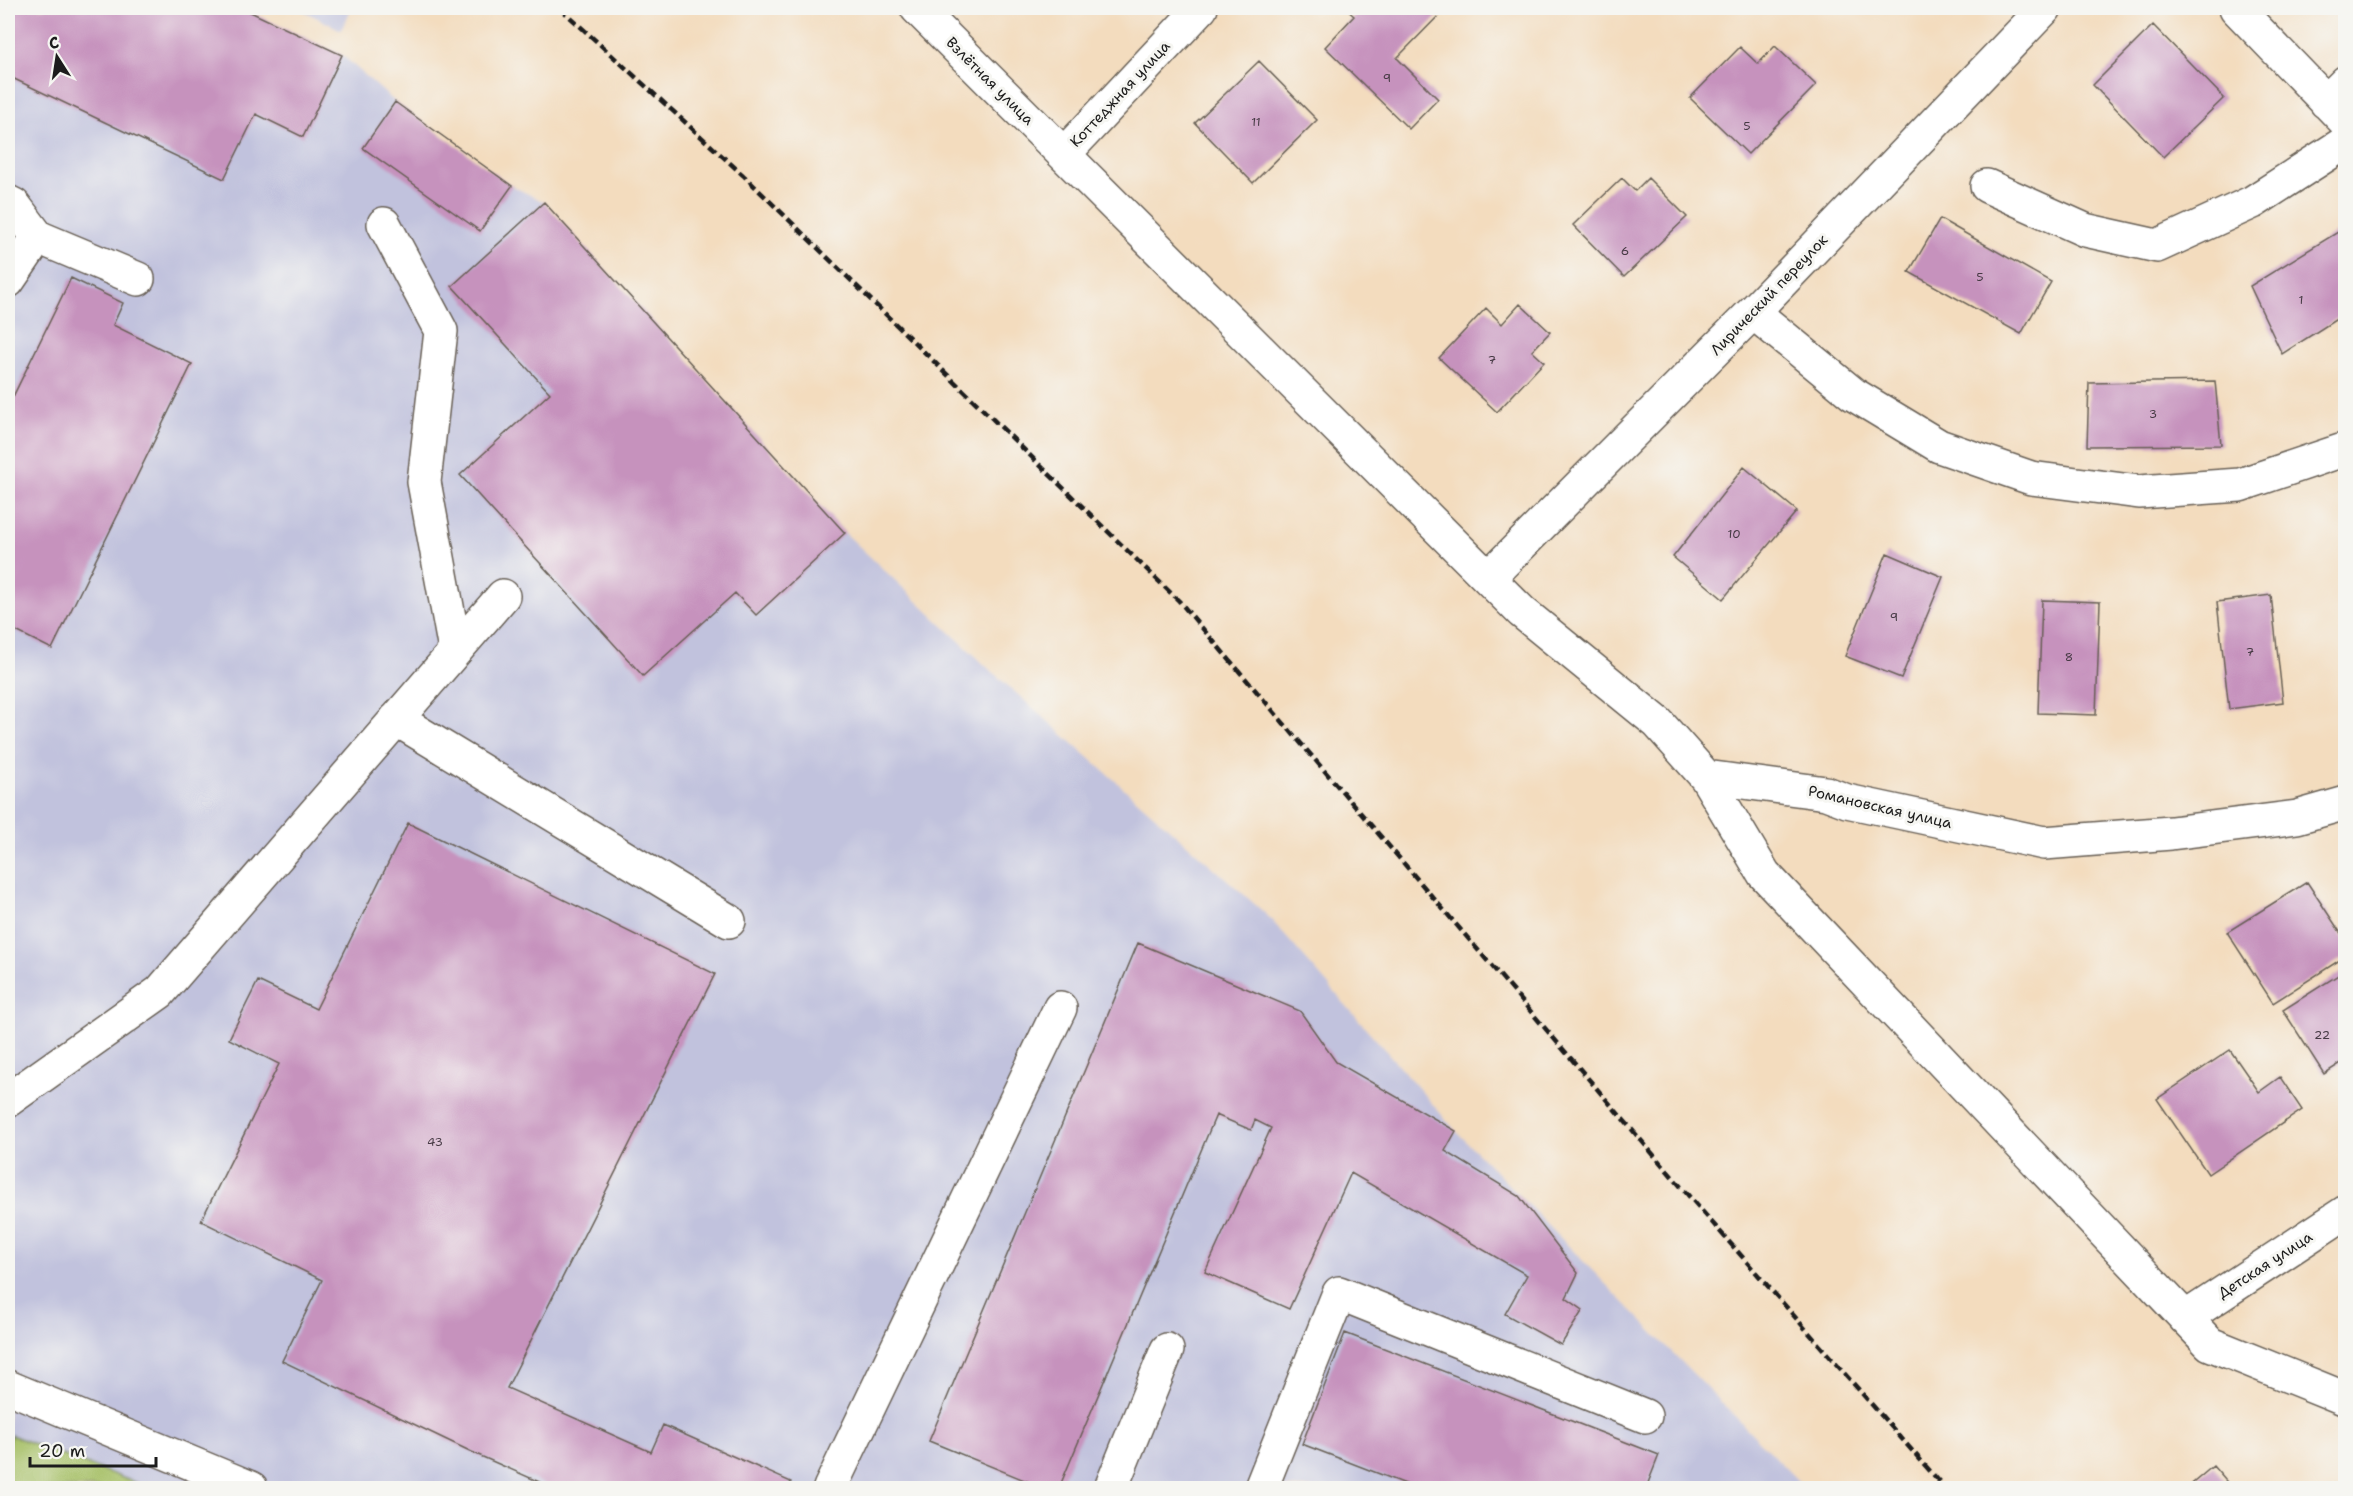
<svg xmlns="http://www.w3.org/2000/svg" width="2353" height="1496" viewBox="0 0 2353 1496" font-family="'Shantell Sans',sans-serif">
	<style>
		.industrial { fill: #c1c2dd }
		.green { fill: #a5bf65; stroke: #606e40; stroke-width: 1.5 }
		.building { fill: #c692bd }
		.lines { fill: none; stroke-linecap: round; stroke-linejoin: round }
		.minor-casing { stroke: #675f55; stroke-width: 36 }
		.minor { stroke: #fff; stroke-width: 33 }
		.rail { stroke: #1c1c1c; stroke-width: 4.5; stroke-dasharray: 9 4.5; stroke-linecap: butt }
		.labels { text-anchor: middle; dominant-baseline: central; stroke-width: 6; stroke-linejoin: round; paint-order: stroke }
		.number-label { font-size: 12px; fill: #463a44 }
		.street-label { font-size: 15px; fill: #1c1c1c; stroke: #f6f6f2 }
	</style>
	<rect width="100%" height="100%" fill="#f6f6f2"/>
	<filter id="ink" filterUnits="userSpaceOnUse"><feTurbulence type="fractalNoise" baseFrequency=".0167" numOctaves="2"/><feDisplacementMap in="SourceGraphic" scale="12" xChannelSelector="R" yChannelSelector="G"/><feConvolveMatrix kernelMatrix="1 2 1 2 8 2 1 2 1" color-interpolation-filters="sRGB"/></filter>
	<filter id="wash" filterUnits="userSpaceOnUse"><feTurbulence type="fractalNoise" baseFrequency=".008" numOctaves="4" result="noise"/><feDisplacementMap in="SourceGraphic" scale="24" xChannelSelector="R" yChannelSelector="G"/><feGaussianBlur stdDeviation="1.35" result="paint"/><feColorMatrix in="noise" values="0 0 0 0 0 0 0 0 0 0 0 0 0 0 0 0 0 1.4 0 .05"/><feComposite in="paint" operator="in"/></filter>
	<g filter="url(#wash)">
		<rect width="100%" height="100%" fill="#f3dcbe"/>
		<path class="industrial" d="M8,8H242L342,55L395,102L512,186L544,202L845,533L990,670L1267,915L1456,1131L1805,1488H149L11,1435L8,1442Z
			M298,8H352L341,30Z"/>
		<path class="green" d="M11,1435L149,1488H8V1442Z"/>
		<g id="blocks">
			<path class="building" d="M8,8H242L342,55L303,137L256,114L224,179L8,76Z
				M1345,8H1446L1397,58L1438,99L1409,129L1325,47L1354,16Z
				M2153,25L2224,98L2163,157L2093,85Z
				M1775,46L1816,85L1748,154L1690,98L1740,47L1758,64Z
				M1259,61L1317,120L1253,183L1195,123Z
				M395,102L512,186L480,231L363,148Z
				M1622,178L1635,191L1648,178L1687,217L1624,277L1573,225Z
				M544,202L845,533L756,615L735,593L643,676L460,475L550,393L452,286Z
				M1940,219L2051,282L2021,334L1909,272Z
				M2346,227V313L2282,354L2250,286Z
				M71,278L123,303L113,325L192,364L52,649L8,627V407Z
				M1520,304L1550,332L1532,351L1544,362L1497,412L1439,358L1486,308L1502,324Z
				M2215,381L2221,445L2087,446L2089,383Z
				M1744,467L1797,511L1723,599L1673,557Z
				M1887,553L1943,577L1901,678L1845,656Z
				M2271,595L2283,702L2229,709L2217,602Z
				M2042,600L2100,602L2096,715L2038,713Z
				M408,823L715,974L507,1388L651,1452L663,1425L791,1482L788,1488H553L476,1454L282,1361L322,1280L201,1221L279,1064L229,1039L258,981L316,1009Z
				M2307,882L2346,941V956L2273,1003L2227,932Z
				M1138,943L1300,1011L1336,1062L1456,1131L1445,1151L1519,1196L1578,1273L1566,1298L1583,1310L1561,1345L1505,1314L1527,1275L1351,1173L1289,1309L1205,1272L1271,1128L1255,1120L1251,1130L1216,1115L1059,1488H1044L929,1441Z
				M2346,970V1060L2324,1074L2283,1010Z
				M2230,1050L2259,1092L2280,1077L2302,1110L2208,1174L2157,1099Z
				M1345,1333L1659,1455L1646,1488H1416L1302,1444Z
				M2213,1466L2232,1488H2187Z"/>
		</g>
	</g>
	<g filter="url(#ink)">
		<use href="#blocks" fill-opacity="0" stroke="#675f55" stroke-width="1.5"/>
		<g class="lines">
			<defs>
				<path id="minor" d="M917,8L1522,612L1658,723L1706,777L1826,793L1847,801L2044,843L2171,833L2297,817L2346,803
					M2236,8L2346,122
					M2326,102L2346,82
					M1064,154L1201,8
					M1987,186L2085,230L2157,246L2253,202L2346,142
					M8,202L14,205L38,237
					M384,224L441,331L424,482L455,650
					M8,281L38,237L138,279
					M1753,312L1853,394L1939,446L2031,478L2139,492L2240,485L2346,449
					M1488,578L1753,312L2045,8
					M396,719L729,921
					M1706,777L1764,874L2210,1344L2346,1399
					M8,1100L160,992L503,596
					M2185,1318L2346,1212
					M8,1387L251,1488
					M830,1488L1060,1008
					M1111,1488L1167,1350
					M1261,1488L1339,1293L1645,1416"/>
			</defs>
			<use href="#minor" class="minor-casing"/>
			<use href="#minor" class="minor"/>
			<path class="rail" d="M560,8L743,175L1179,601L1688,1195L1945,1488"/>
		</g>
	</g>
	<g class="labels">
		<g class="number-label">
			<text x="1387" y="78">9</text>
			<text x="1256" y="122">11</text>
			<text x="1747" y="126">5</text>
			<text x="1625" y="251">6</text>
			<text x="1980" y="277">5</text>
			<text x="2301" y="300">1</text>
			<text x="1492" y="360">7</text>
			<text x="2153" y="414">3</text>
			<text x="1734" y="534">10</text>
			<text x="1894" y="617">9</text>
			<text x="2250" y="652">7</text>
			<text x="2069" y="657">8</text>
			<text x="2322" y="1035">22</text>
			<text x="435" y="1142">43</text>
		</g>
		<g class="street-label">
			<text transform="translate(990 81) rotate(45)">Взлётная улица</text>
			<text transform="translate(1120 94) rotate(-47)">Коттеджная улица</text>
			<text transform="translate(1769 295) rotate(-46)">Лирический переулок</text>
			<text transform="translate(1880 807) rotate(13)">Романовская улица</text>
			<text transform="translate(2265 1265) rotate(-33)">Детская улица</text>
		</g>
	</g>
	<rect width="2353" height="1496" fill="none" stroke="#f6f6f2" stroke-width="30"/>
	<g transform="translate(57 57) rotate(348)" stroke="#f6f6f2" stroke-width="4.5" paint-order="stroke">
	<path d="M0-4.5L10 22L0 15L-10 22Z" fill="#1c1c1c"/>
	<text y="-9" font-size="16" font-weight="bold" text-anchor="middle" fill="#1c1c1c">С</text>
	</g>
	<path d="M30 1457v9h126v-9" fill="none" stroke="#1c1c1c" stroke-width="3"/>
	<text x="39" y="1457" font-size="18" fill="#1c1c1c" stroke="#f6f6f2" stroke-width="4.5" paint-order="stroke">20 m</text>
</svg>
